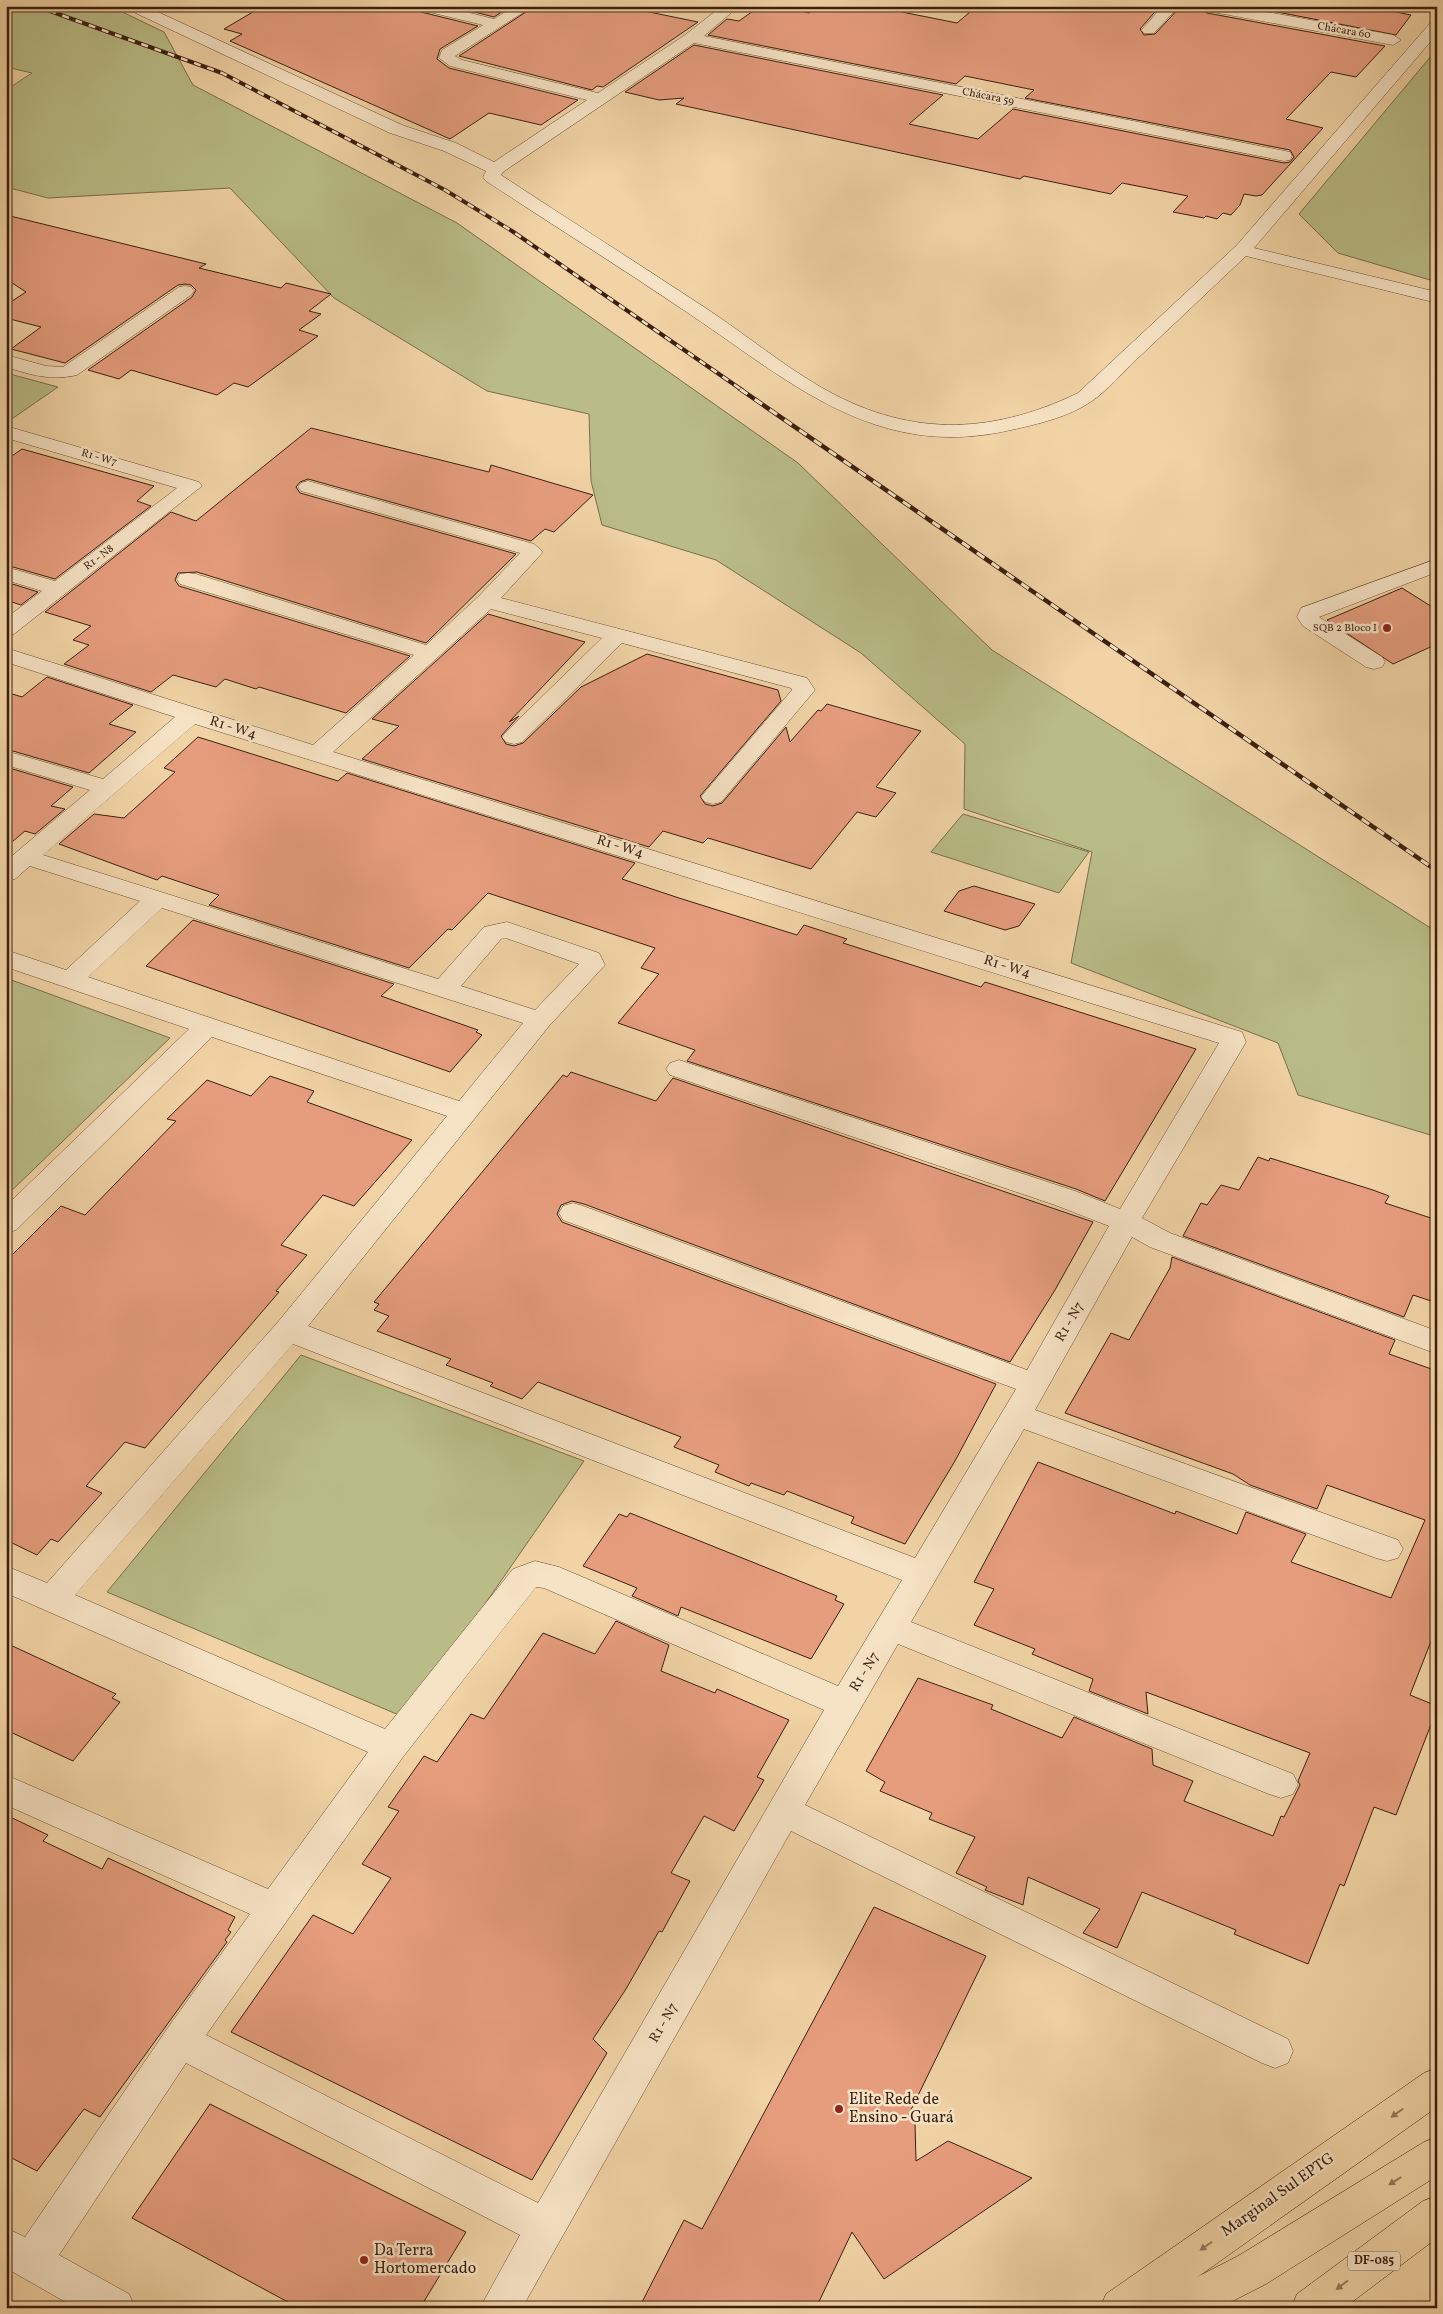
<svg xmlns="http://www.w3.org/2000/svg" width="1443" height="2314" viewBox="0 0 1443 2314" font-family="Vollkorn,serif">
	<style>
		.green { fill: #b9bc87; stroke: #7a6e4b }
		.building { fill: #e69d7e; stroke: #3c1f0f }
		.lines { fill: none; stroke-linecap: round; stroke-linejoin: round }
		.minor-casing { stroke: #694c34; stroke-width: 1 }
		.major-casing { stroke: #3c1f0f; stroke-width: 1 }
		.highway-casing { stroke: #3c1f0f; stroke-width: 1 }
		.minor { fill: #f6e2c4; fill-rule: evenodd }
		.major { fill: #f1d3a5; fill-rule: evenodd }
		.highway { fill: #f1d3a5; fill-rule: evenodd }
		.rail-far1-casing { stroke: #3c1f0f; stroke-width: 4 }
		.rail-casing { stroke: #3c1f0f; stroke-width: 4.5 }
		.rail-far1 { stroke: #f6e2c4; stroke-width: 2.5; stroke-dasharray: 7; stroke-linecap: butt }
		.rail { stroke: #f6e2c4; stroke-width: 3; stroke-dasharray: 9; stroke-linecap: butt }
		.oneway { fill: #96795a }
		.poi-dot { fill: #8f2418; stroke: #f6e2c4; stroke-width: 2 }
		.labels { text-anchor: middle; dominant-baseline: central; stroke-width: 5; stroke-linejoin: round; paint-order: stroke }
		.far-street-label { font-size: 11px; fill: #3c1f0f; stroke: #f6e2c4 }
		.far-poi-label { font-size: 11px; fill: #3c1f0f; stroke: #f6e2c4; text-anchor: end }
		.shield { fill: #f6e2c4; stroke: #745a45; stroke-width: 1 }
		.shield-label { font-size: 12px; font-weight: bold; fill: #3c1f0f }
		.street-label { font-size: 14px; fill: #3c1f0f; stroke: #f6e2c4 }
		.near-poi-label { font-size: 16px; fill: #3c1f0f; stroke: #f6e2c4; text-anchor: start }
		.near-street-label { font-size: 16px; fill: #3c1f0f; stroke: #f6e2c4 }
	</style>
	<rect width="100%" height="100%" fill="#f1d3a5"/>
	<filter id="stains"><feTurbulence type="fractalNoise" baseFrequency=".004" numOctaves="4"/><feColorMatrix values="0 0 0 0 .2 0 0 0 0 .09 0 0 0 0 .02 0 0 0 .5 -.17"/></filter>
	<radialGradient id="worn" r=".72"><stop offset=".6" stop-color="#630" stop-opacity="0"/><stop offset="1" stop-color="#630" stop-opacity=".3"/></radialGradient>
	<path class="green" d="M6,6H110L164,32L193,85L457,223L798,463L992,650L1437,932V1137L1298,1095L1278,1043L1071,963L1092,852L964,809L965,744L861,653L716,560L602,525L591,481L589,414L487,391L334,298L230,188L48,198L6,187V90L32,73L6,67Z
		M1437,49V282L1338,253L1299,214Z
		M6,373L58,387L6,423Z
		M963,814L1089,852L1059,893L931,852Z
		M6,978L170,1038L6,1196Z
		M301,1355L584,1461L406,1718L107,1592Z"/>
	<path class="building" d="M263,6H413L417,11L478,26L440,49L437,59L449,68L578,100L541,125L489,113L450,139L230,41L242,34L224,29Z
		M451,6H511L494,17Z
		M535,6H620L698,22L603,87L597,86L592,90L459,56Z
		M760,6H777L809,13L817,6H872L957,23L977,6L997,9L1001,6H1160L1140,29L1144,35L1155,34L1181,6H1198L1207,13L1385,46L1356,77L1331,72L1286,119L1323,128L1262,195L1256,196L1244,194L1240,205L1231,215L1223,213L1217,219L1206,216L1204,218L1173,212L1188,196L1122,183L1111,194L1024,176L1020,179L676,104L684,98L659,100L625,92L694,45L943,95L909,124L978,139L1013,109L1284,163L1290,162L1294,157L1290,150L1025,98L1034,90L965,76L956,84L708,35L727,19L739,21Z
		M1246,6H1366L1411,15L1396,35Z
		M6,215L206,264L199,268L281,288L286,283L331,294L309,311L321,314L299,330L318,336L248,387L234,383L217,395L131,370L119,379L88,370L192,297L196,290L191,285L185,284L178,285L65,363L11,349L41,327L6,318V305L26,292L6,279Z
		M311,428L489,472L491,465L593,495L554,532L545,529L531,541L308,479L300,482L296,487L300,493L516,554L426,643L197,572L178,573L175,580L179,586L410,656L346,713L259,687L256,689L225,679L216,687L173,675L151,692L64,664L89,645L73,640L91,626L45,612L171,512L196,521Z
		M22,449L154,486L137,501L151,506L55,579L6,565V460Z
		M6,582L38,592L21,605L6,600Z
		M1402,588L1437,610V644L1393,664L1327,620Z
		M488,614L585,642L509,722L519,716L501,736L506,744L514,746L523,743L581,687L647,654L778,690L781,701L700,796L705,804L713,806L722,803L786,727L790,742L818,710L821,711L827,704L921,731L876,787L896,793L876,817L857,812L811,869L708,838L703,843L663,831L649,847L362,759L399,726L372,719Z
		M47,677L133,705L109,724L136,732L89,773L6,749V692L22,697Z
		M198,737L338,781L347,773L635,863L622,879L679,898L797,935L804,925L847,939L843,943L981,987L985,982L1196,1049L1105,1201L1076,1189L687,1061L695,1050L618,1023L659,974L641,968L655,948L488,893L452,930L448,929L409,968L209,905L219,895L162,876L157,880L59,844L94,814L124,818L175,772L164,768Z
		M6,767L73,787L51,806L65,809L35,834L25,831L6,847Z
		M974,886L1035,904L1019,926L1005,930L944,911L959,891Z
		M193,920L394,984L381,996L478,1030L476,1032L482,1035L450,1072L146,966Z
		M571,1072L656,1101L673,1078L1093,1222L1055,1290L1010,1362L584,1204L572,1201L561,1205L557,1214L562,1222L996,1384L955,1461L905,1544L851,1523L854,1517L787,1491L784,1495L751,1483L749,1486L715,1472L719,1465L674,1447L681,1437L538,1382L522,1399L490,1386L493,1383L446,1365L451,1359L377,1331L389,1316L374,1310L379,1304L374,1302L563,1075L567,1077Z
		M270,1076L314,1091L307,1102L412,1140L354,1206L323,1195L281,1245L307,1255L276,1291L279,1292L145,1448L125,1442L86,1486L102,1493L58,1542L51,1539L37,1555L6,1540V1261L61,1206L85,1215L176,1121L167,1119L207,1080L251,1096Z
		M1258,1157L1269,1161L1270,1158L1373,1190L1389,1196L1385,1203L1437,1220V1303L1413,1295L1404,1317L1183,1236L1201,1203L1207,1205L1221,1185L1239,1190Z
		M1172,1257L1395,1340L1389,1354L1437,1371V1626L1410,1695L1437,1706V1709L1396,1815L1374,1807L1344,1886L1340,1884L1308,1964L1234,1934L1236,1930L1142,1892L1117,1948L1083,1933L1100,1909L1028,1877L1023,1905L985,1890L987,1887L956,1873L975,1837L929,1819L932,1813L880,1791L885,1782L866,1771L918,1678L993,1705L991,1709L1062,1738L1074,1717L1152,1749L1153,1765L1193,1781L1184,1801L1273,1836L1281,1816L1284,1817L1300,1785L1298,1781L1310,1753L1146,1692L1148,1714L1089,1691L1093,1679L1032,1654L1035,1649L974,1625L994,1589L974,1582L1038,1462L1175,1514L1176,1511L1237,1534L1246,1512L1306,1534L1291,1562L1391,1598L1425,1520L1327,1485L1317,1509L1250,1485L1233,1474L1065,1413L1111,1333L1129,1340L1170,1268Z
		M630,1513L837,1596L835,1600L844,1604L811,1659L681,1607L678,1616L632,1596L637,1588L583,1566L619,1514L627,1517Z
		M616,1621L669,1645L661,1671L715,1693L717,1689L789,1720L757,1777L764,1780L734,1831L704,1816L671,1873L690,1881L662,1932L659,1931L626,1989L593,2039L607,2053L532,2180L231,2032L313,1915L353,1934L391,1878L362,1864L399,1811L388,1807L424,1756L437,1762L471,1714L484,1719L543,1633L595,1654Z
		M6,1643L116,1694L112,1698L120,1702L73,1761L6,1730Z
		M6,1815L48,1835L43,1841L102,1869L108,1858L235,1917L228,1930L231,1932L225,1940L227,1942L100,2117L84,2109L37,2171L6,2155Z
		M874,1907L986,1956L908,2116L915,2123L916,2161L948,2141L1032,2178L884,2279L852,2232L816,2308H639L684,2220L702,2229Z
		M210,2104L466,2232L420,2308H299L132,2218Z"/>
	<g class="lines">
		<defs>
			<path id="minor" d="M125,6H145L402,125L456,143L494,162L587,100L450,66L439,58L442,50L483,25L417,9L415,6H442L494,19L515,6H533L455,56L462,60L598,93L685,35L722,6H739L704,36L1290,152L1292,156L1290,160L1284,161L694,43L503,172L501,175C569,220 639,264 707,309C745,334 780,363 819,386C906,437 989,436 1078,393L1236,246L1432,21L1437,19V34L1254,248L1437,292V303L1246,256C1210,290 1174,324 1138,358C1123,372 1108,390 1092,401C1069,417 1038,424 1011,430C873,462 788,379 682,309C617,265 551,224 486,181L483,177L486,171L444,151L390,133L127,9Z
				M1163,6H1179L1154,33H1144L1141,30L1144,27Z
				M1200,6H1234L1393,35L1401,40L1393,45L1207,11Z
				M185,286L191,287L194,291L191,295L77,375C51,381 31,375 6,367V355L46,366L63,367L179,287Z
				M6,426L199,482L202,486L14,634L6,636V618L42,591L6,580V567L55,581L177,488L6,438Z
				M308,481L534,544L543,552L501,598L807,678L815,690L721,802L713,804L705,802L701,797L705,792L792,690L791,688L622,643L522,742L514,744L506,742L502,737L506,732L602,638L491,609L333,752L1242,1032L1246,1042L1142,1218L1170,1233L1437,1331V1354L1150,1247L1132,1237L1035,1410L1398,1540L1403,1549L1398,1558L1387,1561L1376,1558L1024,1429L911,1622L1293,1774L1298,1784L1293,1794L1281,1798L1269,1794L898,1644L805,1805L1288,2039L1293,2051L1288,2063L1275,2068L1262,2063L791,1831L522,2308H480L520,2235L186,2063L59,2255L129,2294L135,2308H76L6,2268V2228L25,2237L167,2029L250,1914L6,1805V1775L268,1889L368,1752L6,1593V1566L47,1583L278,1322L447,1116L212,1037L16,1230L6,1233V1206L189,1029L6,967V950L66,970L140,901L30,866L15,879L6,881V861L90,790L6,765V751L103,779L175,717L6,662V648L313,745L414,655L180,584L177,579L180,574L188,573L196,574L426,645L479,596L520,553L301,491L298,487L301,483ZM195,724L1219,1043L1120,1209L1075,1191L688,1063L679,1060L670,1063L666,1069L670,1075L1055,1205L1109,1226L1027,1370L583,1206L573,1203L563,1206L559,1213L563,1220L1016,1389L915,1558L308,1326L549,1026L605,965L599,953L507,922L484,927L438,979L43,855ZM162,908L523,1023L459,1101L88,977ZM506,938L579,964L535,1010L461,986L501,939ZM293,1344L902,1580L838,1686L559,1567L535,1561L513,1569L385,1729L75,1595ZM536,1587L544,1588L824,1710L538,2203L206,2035L403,1757Z
				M1437,559V572L1319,617L1382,657L1385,662L1382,667L1374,669L1366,667L1303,626L1297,617L1301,608Z"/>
			<path id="major" d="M1437,2068V2107L1154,2308H1100L1106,2294L1424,2073Z"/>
			<path id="highway" d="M1437,2137V2176L1266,2284L1219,2308H1158L1164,2294L1238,2256L1424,2142Z
				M1437,2196V2238L1344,2308H1291L1297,2294L1423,2201Z"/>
		</defs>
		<use href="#minor" class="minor-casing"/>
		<use href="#major" class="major-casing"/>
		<use href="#highway" class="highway-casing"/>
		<use href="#minor" class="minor"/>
		<use href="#major" class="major"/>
		<use href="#highway" class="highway"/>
		<defs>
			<path id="rail-far1" d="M36,6L222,73L445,190L512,231L742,390"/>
			<path id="rail" d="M740,389L1437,871"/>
		</defs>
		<use href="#rail-far1" class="rail-far1-casing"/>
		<use href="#rail" class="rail-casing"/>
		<use href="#rail-far1" class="rail-far1"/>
		<use href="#rail" class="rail"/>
	</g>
	<defs><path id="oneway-solid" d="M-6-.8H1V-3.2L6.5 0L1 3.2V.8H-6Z" transform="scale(1.25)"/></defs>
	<g class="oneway">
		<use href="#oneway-solid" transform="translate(1397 2113) rotate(145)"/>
		<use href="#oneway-solid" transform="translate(1395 2181) rotate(148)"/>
		<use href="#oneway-solid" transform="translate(1206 2246) rotate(145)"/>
		<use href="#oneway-solid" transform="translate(1342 2285) rotate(143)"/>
	</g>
	<g class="poi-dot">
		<circle cx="1387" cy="628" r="5"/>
		<circle cx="839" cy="2109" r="5"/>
		<circle cx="364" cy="2260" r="5"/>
	</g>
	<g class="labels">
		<g class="far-street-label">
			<text transform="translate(1344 31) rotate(10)">Chácara 60</text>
			<text transform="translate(988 97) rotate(11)">Chácara 59</text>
			<text transform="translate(99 458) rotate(16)">R1 - W7</text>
			<text transform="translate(99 558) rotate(-37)">R1 - N8</text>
		</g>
		<g class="far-poi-label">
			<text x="1377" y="628">SQB 2 Bloco I</text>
		</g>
		<rect class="shield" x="1348" y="2251.5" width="52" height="19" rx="4"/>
		<g class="shield-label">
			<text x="1374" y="2261">DF-085</text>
		</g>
		<g class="street-label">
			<text transform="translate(233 728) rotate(17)">R1 - W4</text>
			<text transform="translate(620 847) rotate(17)">R1 - W4</text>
			<text transform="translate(1007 967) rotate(17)">R1 - W4</text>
			<text transform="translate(1070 1322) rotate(-60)">R1 - N7</text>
			<text transform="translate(865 1672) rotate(-58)">R1 - N7</text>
			<text transform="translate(664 2023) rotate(-60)">R1 - N7</text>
		</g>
		<g class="near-poi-label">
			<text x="849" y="2100">Elite Rede de<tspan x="849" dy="18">Ensino - Guará</tspan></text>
			<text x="374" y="2251">Da Terra<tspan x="374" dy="18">Hortomercado</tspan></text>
		</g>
		<g class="near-street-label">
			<text transform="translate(1278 2195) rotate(-35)">Marginal Sul EPTG</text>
		</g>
	</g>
	<rect width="1443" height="2314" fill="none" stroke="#f1d3a5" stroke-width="25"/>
	<rect x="8" y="8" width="1428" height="2299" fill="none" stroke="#3c1f0f" stroke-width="2.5"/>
	<rect x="12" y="12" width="1418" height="2289" fill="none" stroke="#3c1f0f"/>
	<rect width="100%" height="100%" filter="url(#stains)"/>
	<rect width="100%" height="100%" fill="url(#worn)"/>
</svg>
